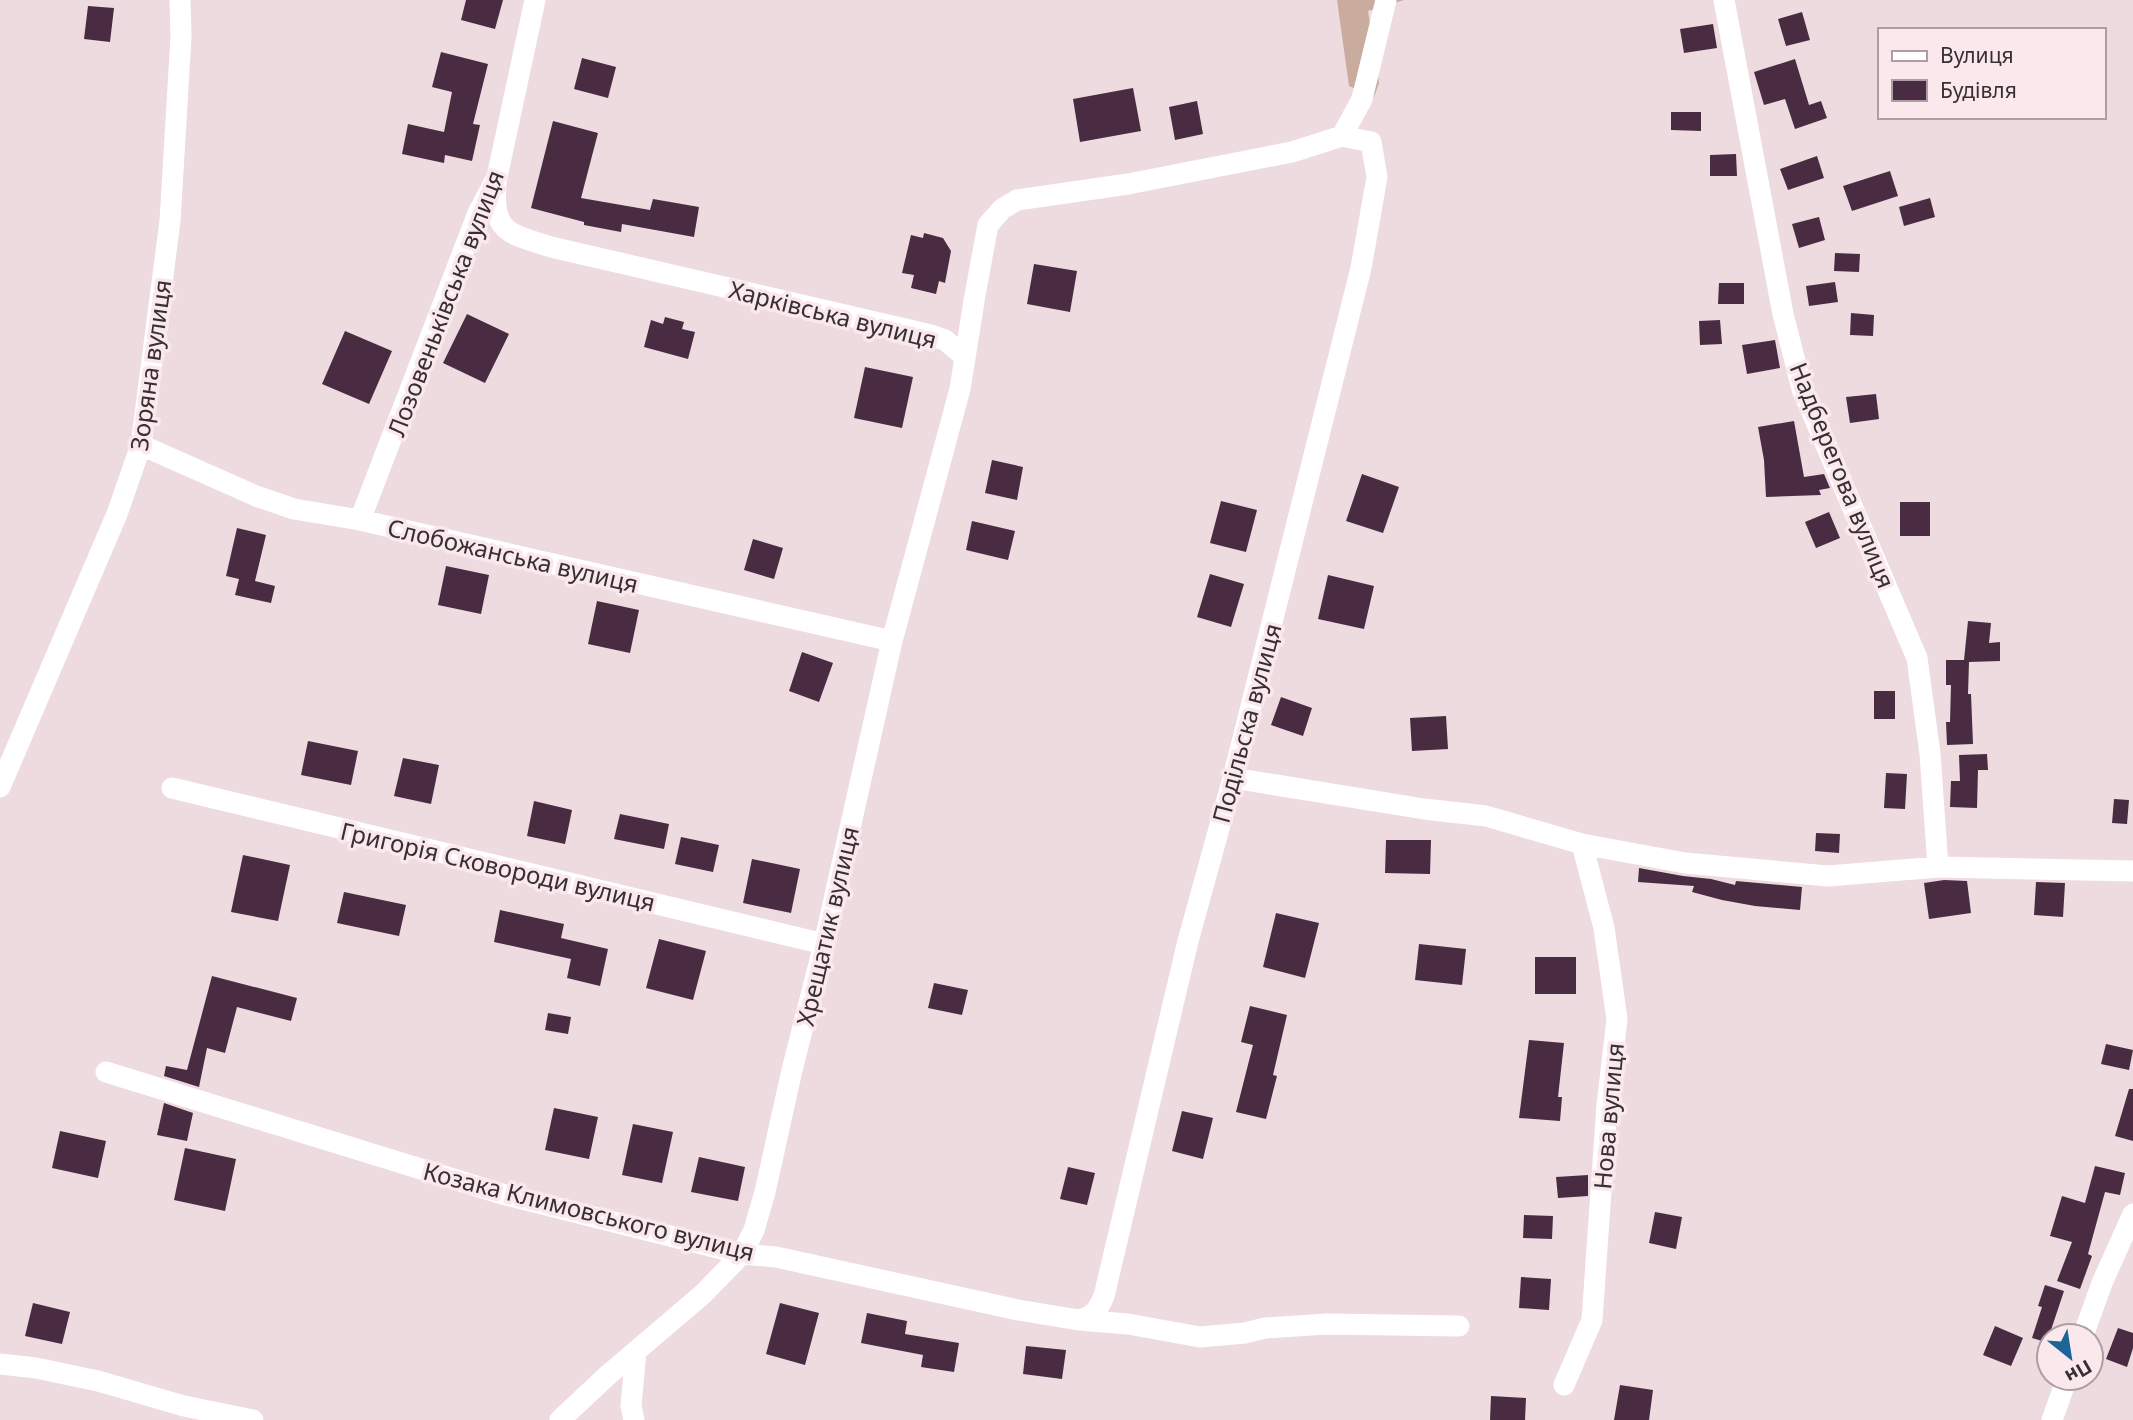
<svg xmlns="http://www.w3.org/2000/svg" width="2133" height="1420" viewBox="0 0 2133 1420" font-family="'Noto Sans',sans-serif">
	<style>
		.green { fill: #c9ac9e }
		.building { fill: #492c41 }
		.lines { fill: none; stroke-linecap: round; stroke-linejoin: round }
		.minor { stroke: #fff; stroke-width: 21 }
		.labels { text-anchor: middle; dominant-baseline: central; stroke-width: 7; stroke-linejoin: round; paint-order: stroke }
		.street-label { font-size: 24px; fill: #373032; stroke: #fae8ed }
	</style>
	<rect width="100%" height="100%" fill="#eddbe0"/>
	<path class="green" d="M1337,0H1404L1368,11L1379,83L1374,97L1349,86Z"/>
	<path class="building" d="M466,0H503L495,29L461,20Z
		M88,6L114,8L110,42L84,39Z
		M1802,12L1810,40L1786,46L1778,19Z
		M1713,24L1717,48L1684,53L1680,29Z
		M441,52L488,64L473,124L480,125L472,161L445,155L444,163L402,154L408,124L444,132L452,92L432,87Z
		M582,58L616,67L608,98L574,89Z
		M1795,59L1809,105L1821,101L1827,118L1795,129L1785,99L1764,105L1754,72Z
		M1133,88L1141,131L1080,142L1073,99Z
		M1197,101L1203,134L1175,140L1169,107Z
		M1671,112H1701V131L1671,130Z
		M553,121L598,133L581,198L650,210L653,199L699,207L694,237L622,224L621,232L584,225V222L531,208Z
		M1736,154L1737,176H1710V155Z
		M1817,156L1824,178L1788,190L1780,169Z
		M1890,171L1898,196L1852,211L1843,186Z
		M1930,198L1935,217L1904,226L1899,207Z
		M1819,217L1825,240L1799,248L1792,224Z
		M924,233L943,238L951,251L945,283L939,281L936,294L911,288L914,275L902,273L911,235L923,238Z
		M1835,253L1860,254L1859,272L1834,271Z
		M1034,264L1077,271L1070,312L1027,304Z
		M1835,282L1838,302L1809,306L1806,286Z
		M1719,283H1744V304H1718Z
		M1851,313L1874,315L1873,336L1850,335Z
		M467,314L509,334L485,383L443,363Z
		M665,317L684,322L682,329L695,332L688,359L644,347L651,320L663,324Z
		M1720,320L1722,344L1700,345L1699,321Z
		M345,331L392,351L369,404L322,384Z
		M1775,340L1780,368L1747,374L1742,345Z
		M865,367L913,377L902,428L854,418Z
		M1876,394L1879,419L1850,423L1846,397Z
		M1794,421L1804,477L1824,474L1830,488L1819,490L1821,495L1766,497L1764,460L1758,427Z
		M992,460L1023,467L1017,500L985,493Z
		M1362,474L1399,487L1383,533L1346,521Z
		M1221,501L1257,510L1246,552L1210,543Z
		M1900,502H1930V536H1900Z
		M1829,512L1840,538L1816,548L1805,522Z
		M972,521L1015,531L1008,560L966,550Z
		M237,528L266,535L255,581L275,586L271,603L235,595L239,579L226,576Z
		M753,539L783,548L774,579L744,570Z
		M446,566L489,575L481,614L438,605Z
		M1210,574L1244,584L1231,627L1197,617Z
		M1328,575L1374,586L1364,629L1318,619Z
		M597,601L639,610L630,653L588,644Z
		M1968,621L1991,623L1989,643L2000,642V661L1969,662L1968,694H1971L1973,744L1947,745L1946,722H1950L1951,685H1946V660H1964Z
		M802,652L833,663L819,702L789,691Z
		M1874,691H1895V719H1874Z
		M1281,697L1312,708L1303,736L1271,725Z
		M1446,716L1448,749L1412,751L1410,718Z
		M308,741L358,751L351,785L301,775Z
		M1987,754L1988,770H1978L1977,808L1950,807L1951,781H1960L1959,755Z
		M403,758L439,765L431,804L394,796Z
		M1886,773L1907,774L1905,809L1884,808Z
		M2114,799L2129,800L2127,824L2112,823Z
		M534,801L572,810L565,844L527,836Z
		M620,814L669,824L664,849L614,839Z
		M1816,833L1840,834L1839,853L1815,851Z
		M681,837L719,845L713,872L675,864Z
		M1386,840H1431L1430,874L1385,873Z
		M243,855L290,865L278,921L231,912Z
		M752,859L800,869L791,913L743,903Z
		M1639,868L1683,876L1711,879L1735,885L1736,881L1802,887L1800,910L1755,906L1722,900L1692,892L1694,886L1638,882Z
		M1944,880L1967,881L1971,913L1929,919L1924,883Z
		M2036,882L2065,883L2063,917L2034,915Z
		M344,892L406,905L399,936L337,923Z
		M500,910L564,924L561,938L608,949L600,986L567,978L571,959L494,942Z
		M1276,913L1319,923L1305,978L1263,967Z
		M659,939L706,951L693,1000L646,988Z
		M1419,944L1466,949L1462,985L1415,980Z
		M1535,957H1576V994H1535Z
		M212,976L297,998L291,1021L237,1007L225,1053L207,1048L199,1087L164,1076L166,1066L187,1070Z
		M934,983L968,990L962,1015L928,1008Z
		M1250,1006L1287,1015L1273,1075L1277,1076L1266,1119L1236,1112L1253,1045L1241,1042Z
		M548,1013L571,1017L568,1034L545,1030Z
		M1529,1040L1564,1043L1558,1097H1562L1560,1121L1519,1118Z
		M2106,1044L2133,1050L2129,1070L2101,1064Z
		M2129,1089H2133V1141L2115,1136Z
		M164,1103L193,1113L187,1141L157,1135Z
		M554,1108L598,1117L589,1159L545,1150Z
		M1182,1111L1213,1118L1203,1159L1172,1151Z
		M633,1124L673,1132L662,1183L622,1175Z
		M60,1131L106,1141L98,1178L52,1168Z
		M185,1148L236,1159L225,1211L174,1200Z
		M699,1157L745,1167L738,1201L691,1192Z
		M2095,1166L2125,1173L2120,1195L2105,1192L2088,1254L2092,1256L2080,1289L2057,1281L2072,1242L2050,1236L2062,1196L2085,1203Z
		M1068,1167L1095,1173L1087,1205L1060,1199Z
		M1588,1175V1196L1558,1198L1556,1177Z
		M1655,1212L1682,1217L1676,1249L1649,1243Z
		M1524,1215L1553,1216L1552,1239L1523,1238Z
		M1521,1277L1551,1279L1549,1310L1519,1308Z
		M2045,1285L2064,1291L2049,1336V1343L2032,1338L2042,1307L2038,1306Z
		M33,1303L70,1312L62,1344L25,1336Z
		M780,1303L819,1313L805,1365L766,1354Z
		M867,1313L907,1321L905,1334L959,1343L954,1372L921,1367L923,1355L861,1343Z
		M1995,1326L2023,1338L2011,1366L1983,1355Z
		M2118,1328L2133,1333V1348L2127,1367L2106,1359Z
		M1026,1346L1066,1350L1062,1379L1023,1374Z
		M1620,1385L1653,1390L1649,1420H1614Z
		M1491,1396L1526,1398L1525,1420H1490Z"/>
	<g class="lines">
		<path class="minor" d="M1724,0L1783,314L1802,389L1917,658L1930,754L1938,867
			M1342,136L1362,99L1386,0
			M496,183C492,234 509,233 551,247L931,335L945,340L965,357
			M141,445L256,496L294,509L360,520L892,641
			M360,520L478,213L497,177L535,0
			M1233,778L1424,809L1486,816L1582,844L1685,863L1828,876L1938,867L2133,871
			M0,787L117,514L141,445L170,221L181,37L180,0
			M172,788L824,944
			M106,1072L502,1194L742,1254L776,1257L1018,1310L1079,1320L1128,1324L1200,1337L1245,1333L1265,1328L1327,1324L1459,1326
			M2083,1336L2102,1283L2133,1214
			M0,1364L36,1368L98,1381L184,1406L253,1420
			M1564,1385L1592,1320L1607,1105L1617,1019L1604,928L1582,844
			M560,1420L608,1375L703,1294L742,1254L754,1230L765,1192L792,1070L824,944L892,641L960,389L975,295L988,225L1002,209L1017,200L1128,184L1292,152L1342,136L1371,142L1377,177L1361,268L1233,778L1188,941L1104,1296C1098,1310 1094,1316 1079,1320
			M634,1420L631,1406L636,1351
			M2052,1420L2067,1378"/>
	</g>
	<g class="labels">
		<g class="street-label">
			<text transform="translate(445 303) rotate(-69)">Лозовеньківська вулиця</text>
			<text transform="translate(833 314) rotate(14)">Харківська вулиця</text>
			<text transform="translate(150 365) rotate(-82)">Зоряна вулиця</text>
			<text transform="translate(1843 475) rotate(68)">Надберегова вулиця</text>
			<text transform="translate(513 555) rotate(13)">Слобожанська вулиця</text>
			<text transform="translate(1246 723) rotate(-75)">Подільска вулиця</text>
			<text transform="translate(498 866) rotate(13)">Григорія Сковороди вулиця</text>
			<text transform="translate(827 926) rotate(-77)">Хрещатик вулиця</text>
			<text transform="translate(1608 1116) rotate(-85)">Нова вулиця</text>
			<text transform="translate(589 1211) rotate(14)">Козака Климовського вулиця</text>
		</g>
	</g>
	<rect x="1878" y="28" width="228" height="91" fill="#fae8ed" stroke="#ac9ea2" stroke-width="2"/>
	<rect x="1892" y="51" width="35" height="10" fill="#ffffff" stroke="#ac9ea2" stroke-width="2"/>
	<text x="1940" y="63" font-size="21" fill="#373032">Вулиця</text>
	<rect x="1892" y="80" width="35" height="21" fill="#492c41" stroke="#ac9ea2" stroke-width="2"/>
	<text x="1940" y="98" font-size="21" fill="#373032">Будівля</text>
	<g transform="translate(2070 1357) rotate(150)"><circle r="33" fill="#fae8ed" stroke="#ac9ea2" stroke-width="2"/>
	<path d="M0-5L12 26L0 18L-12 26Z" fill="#1d6599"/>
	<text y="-10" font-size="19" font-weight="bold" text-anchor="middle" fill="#373032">Пн</text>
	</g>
</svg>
